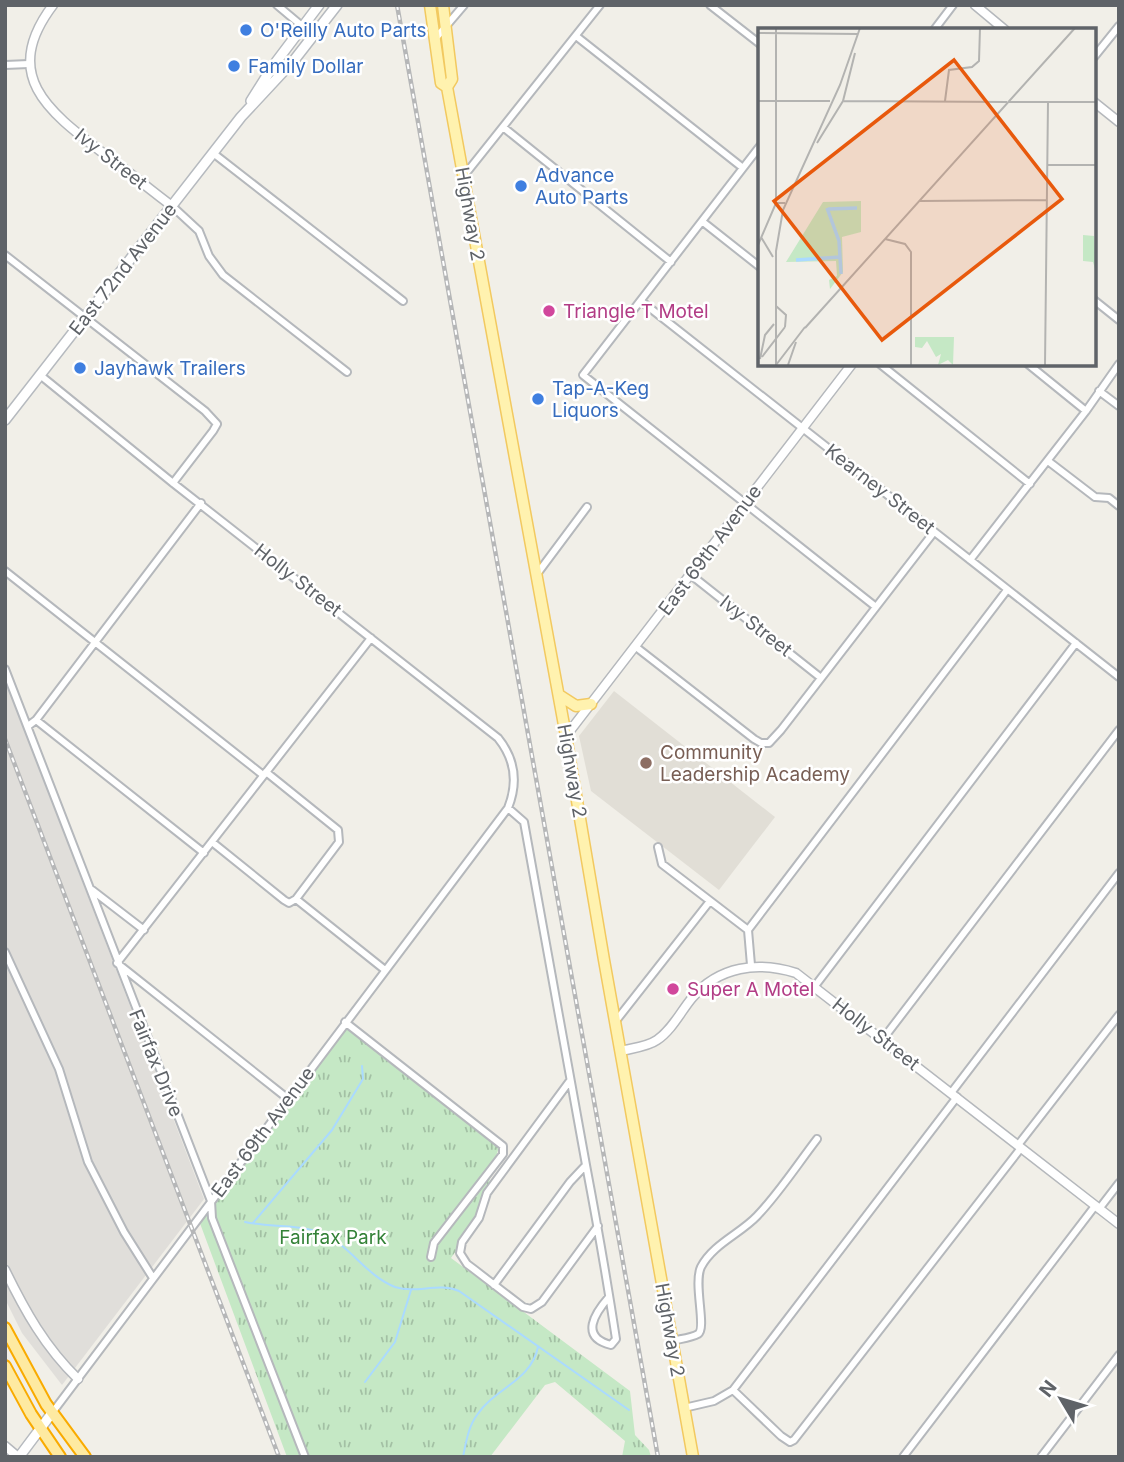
<svg xmlns="http://www.w3.org/2000/svg" width="1124" height="1462" viewBox="0 0 1124 1462" font-family="Inter,sans-serif">
	<style>
		.industrial { fill: #e0deda }
		.education { fill: #e1ded6 }
		.park { fill: url(#park-tufts) }
		.lines { fill: none; stroke-linecap: round; stroke-linejoin: round }
		.stream { stroke: #aadaff; stroke-width: 2 }
		.minor-casing { stroke: #b5b8bc; stroke-width: 10 }
		.tertiary-casing { stroke: #b5b8bc; stroke-width: 11 }
		.secondary-casing { stroke: #b6babf; stroke-width: 12 }
		.primary-casing { stroke: #f2c960; stroke-width: 13 }
		.trunk-casing { stroke: #f9ab00; stroke-width: 14 }
		.minor { stroke: #fff; stroke-width: 6 }
		.tertiary { stroke: #fff; stroke-width: 8 }
		.secondary { stroke: #fff; stroke-width: 9 }
		.primary { stroke: #fff2af; stroke-width: 10 }
		.trunk { stroke: #feeaa1; stroke-width: 10 }
		.rail-casing { stroke: #b6b7b8; stroke-width: 4.5 }
		.rail { stroke: #fff; stroke-width: 2; stroke-dasharray: 5; stroke-linecap: butt }
		.shop-dot { fill: #3f7fe0; stroke: #fff; stroke-width: 2.5 }
		.hotel-dot { fill: #d1479c; stroke: #fff; stroke-width: 2.5 }
		.education-dot { fill: #8d6e63; stroke: #fff; stroke-width: 2.5 }
		.labels { text-anchor: middle; dominant-baseline: central; stroke-width: 5; stroke-linejoin: round; paint-order: stroke }
		.shop-label { font-size: 19px; fill: #366cbe; stroke: #fff; text-anchor: start }
		.street-label { font-size: 19px; fill: #5f6368; stroke: #fff }
		.hotel-label { font-size: 19px; fill: #b23c85; stroke: #fff; text-anchor: start }
		.education-label { font-size: 19px; fill: #785e54; stroke: #fff; text-anchor: start }
		.park-label { font-size: 19px; fill: #348238; stroke: #fff }
		.inset-river { fill: none; stroke: #aadaff; stroke-width: 3.5 }
		.inset-road { fill: none; stroke: #b3b3b1; stroke-width: 2 }
		.view { fill: #e8590c; fill-opacity: 0.15; stroke: #e8590c; stroke-width: 3.5 }
		.inset-edge { fill: none; stroke: #5f6368; stroke-width: 3.5 }
	</style>
	<defs>
		<pattern id="park-tufts" width="24" height="20" patternUnits="userSpaceOnUse" patternTransform="scale(1.75)"><rect width="24" height="20" fill="#c5e8c5"/><path d="M3 7l-1-3M5 7V3M7 7l1-3M15 17l-1-3M17 17v-4M19 17l1-3" fill="none" stroke="#a3c0a4"/></pattern>
	</defs>
	<rect width="100%" height="100%" fill="#f1efe8"/>
	<path class="industrial" d="M5,680L204,1199L62,1385L22,1333L5,1299Z"/>
	<path class="education" d="M614,691L775,817L719,890L591,791L579,736Z"/>
	<path class="park" d="M345,1022L500,1143L479,1218L451,1258L630,1391L635,1435L649,1450L651,1457H622L625,1441L555,1382L545,1385L490,1457H287L198,1218Z"/>
	<g class="lines">
		<path class="stream" d="M245,1222C271,1228 301,1223 325,1235C352,1248 367,1276 395,1287C417,1294 438,1282 459,1291L629,1410
			M253,1223L332,1130L363,1079L362,1066
			M365,1382L395,1342L411,1290
			M463,1457C466,1443 468,1427 477,1415C495,1388 531,1381 538,1347"/>
		<defs>
			<path id="minor" d="M277,5L302,26
				M710,5L760,44
				M934,30L953,5
				M576,36L743,168
				M435,39L464,5
				M1094,57L1119,26
				M5,65L29,64
				M503,127L671,262
				M760,146L583,375L876,607
				M213,153L403,301
				M463,177L600,5
				M172,206L199,231L209,256L223,275L347,372
				M703,222L760,267
				M5,255L205,411L217,424L213,431L173,483
				M1094,300L1119,320
				M641,301L1119,677
				M880,364L1030,484
				M1028,364L1086,411
				M40,375L173,483L498,738C515,759 518,783 508,808L52,1413
				M1099,391L1119,406
				M1048,461L1095,497L1109,498L1119,506
				M970,560L1086,411L1119,364
				M5,571L263,775
				M537,574L587,507
				M691,575L821,678
				M636,647L754,739L761,743H769L781,730L934,532
				M5,669L211,1201L212,1218L305,1457
				M36,720L204,853
				M28,726L36,720L201,503
				M212,842L284,900L289,903L296,899L339,842L338,830L266,772
				M658,847L662,864L748,930
				M92,890L144,930
				M296,899L385,970
				M5,952L59,1069L88,1162L124,1232L153,1278
				M751,965L748,930L1007,590
				M815,986L1076,643
				M345,1022L503,1146V1154L434,1243L431,1257
				M615,1022L710,901
				M883,1039L1119,730
				M569,1082L487,1193L479,1218L462,1242L460,1253L467,1264L475,1270L523,1307L531,1309L542,1302L598,1226
				M951,1093L1119,873
				M287,1098L117,963L371,638
				M1018,1145L1119,1015
				M586,1165C597,1223 607,1280 616,1339L611,1345C579,1337 595,1313 609,1297
				M1099,1209L1119,1183
				M494,1285L570,1182L586,1165L524,822L508,808
				M672,1341C679,1339 691,1338 698,1334C707,1328 693,1284 701,1267C713,1244 740,1234 757,1216C779,1193 797,1165 817,1139
				M733,1390L781,1436L790,1442L794,1440L1021,1148
				M684,1408L714,1401L733,1390L957,1097
				M903,1457L1095,1206
				M1041,1457L1119,1355"/>
			<path id="tertiary" d="M53,5C0,75 48,111 103,153C127,170 149,189 172,206
				M975,5L1005,30
				M1094,102L1119,122
				M566,736L852,364
				M621,1051C632,1048 647,1047 657,1040C672,1030 681,1011 692,998C719,966 758,961 796,973L1119,1224
				M5,1270C25,1311 45,1347 78,1379
				M5,1446L18,1457"/>
			<path id="secondary" d="M251,101L273,66L319,5
				M5,420L241,117L295,59L337,5
				M19,1457L52,1413"/>
			<path id="primary" d="M430,5L441,83L447,87L566,736L604,960L693,1457
				M443,5L452,79L447,87
				M559,695L576,706L591,704"/>
			<path id="trunk" d="M5,1328L46,1404L85,1457
				M5,1366L31,1414L60,1457"/>
		</defs>
		<use href="#minor" class="minor-casing"/>
		<use href="#tertiary" class="tertiary-casing"/>
		<use href="#secondary" class="secondary-casing"/>
		<use href="#primary" class="primary-casing"/>
		<use href="#trunk" class="trunk-casing"/>
		<use href="#minor" class="minor"/>
		<use href="#tertiary" class="tertiary"/>
		<use href="#secondary" class="secondary"/>
		<use href="#primary" class="primary"/>
		<use href="#trunk" class="trunk"/>
		<defs>
			<path id="rail" d="M397,5L658,1457
				M5,739L279,1457"/>
		</defs>
		<use href="#rail" class="rail-casing"/>
		<use href="#rail" class="rail"/>
	</g>
	<g class="shop-dot">
		<circle cx="246" cy="30" r="7"/>
		<circle cx="234" cy="66" r="7"/>
		<circle cx="521" cy="186" r="7"/>
		<circle cx="80" cy="368" r="7"/>
		<circle cx="538" cy="399" r="7"/>
	</g>
	<g class="hotel-dot">
		<circle cx="549" cy="311" r="7"/>
		<circle cx="673" cy="989" r="7"/>
	</g>
	<circle class="education-dot" cx="646" cy="763" r="7"/>
	<g class="labels">
		<g class="shop-label">
			<text x="260" y="30">O'Reilly Auto Parts</text>
			<text x="248" y="66">Family Dollar</text>
			<text x="535" y="175">Advance<tspan x="535" dy="22">Auto Parts</tspan></text>
			<text x="94" y="368">Jayhawk Trailers</text>
			<text x="552" y="388">Tap-A-Keg<tspan x="552" dy="22">Liquors</tspan></text>
		</g>
		<g class="street-label">
			<text transform="translate(111 159) rotate(38)">Ivy Street</text>
			<text transform="translate(470 214) rotate(80)">Highway 2</text>
			<text transform="translate(123 269) rotate(-52)">East 72nd Avenue</text>
			<text transform="translate(880 489) rotate(38)">Kearney Street</text>
			<text transform="translate(710 550) rotate(-53)">East 69th Avenue</text>
			<text transform="translate(298 580) rotate(38)">Holly Street</text>
			<text transform="translate(756 626) rotate(38)">Ivy Street</text>
			<text transform="translate(572 771) rotate(80)">Highway 2</text>
			<text transform="translate(876 1034) rotate(38)">Holly Street</text>
			<text transform="translate(156 1063) rotate(68)">Fairfax Drive</text>
			<text transform="translate(263 1132) rotate(-53)">East 69th Avenue</text>
			<text transform="translate(670 1330) rotate(80)">Highway 2</text>
		</g>
		<g class="hotel-label">
			<text x="563" y="311">Triangle T Motel</text>
			<text x="687" y="989">Super A Motel</text>
		</g>
		<g class="education-label">
			<text x="660" y="752">Community<tspan x="660" dy="22">Leadership Academy</tspan></text>
		</g>
		<g class="park-label">
			<text x="333" y="1237">Fairfax Park</text>
		</g>
	</g>
	<g transform="translate(758 28)">
		<rect width="338" height="338" fill="#f1efe8"/>
		<path d="M325,207L336,208L338,244L335,234L325,233ZM157,309H196L195,337L190,332L180,337L183,326L178,329L169,313L164,320L157,319Z" fill="#c5e8c5"/>
		<path d="M103,173V204L84,209L85,244L72,261L71,252L79,248L78,233L28,234L65,174Z" fill="#c5e8c5"/>
		<path class="inset-river" d="M69,180L81,213L83,246M70,181L99,180M38,232L82,229"/>
		<path class="inset-road" d="M18,0V175M0,5L100,6M0,73H72M85,73L97,25M85,73L249,74M187,73L191,42L214,39L221,33L222,0M250,74H338M59,115L85,73M290,137H338M162,173L289,172M3,209L15,229M127,211L147,216L153,224V337M0,217L18,175H27M18,278L28,287L27,299M47,300L317,0M4,329L27,299M2,331L7,307L16,296M18,337V223L25,182L82,57L102,0M18,337L47,299M30,337L38,314M287,337L290,74"/>
		<path class="view" d="M196,32L304,171L124,312L16,173Z"/>
		<rect width="338" height="338" class="inset-edge"/>
	</g>
	<rect width="1124" height="1462" fill="none" stroke="#5f6368" stroke-width="14"/>
	<g transform="translate(1061 1399) rotate(308)" stroke="#ffffff" stroke-width="5" paint-order="stroke">
	<path d="M0-5L12 26L0 18L-12 26Z" fill="#5f6368"/>
	<text y="-10" font-size="19" font-weight="bold" text-anchor="middle" fill="#5f6368">N</text>
	</g>
</svg>
